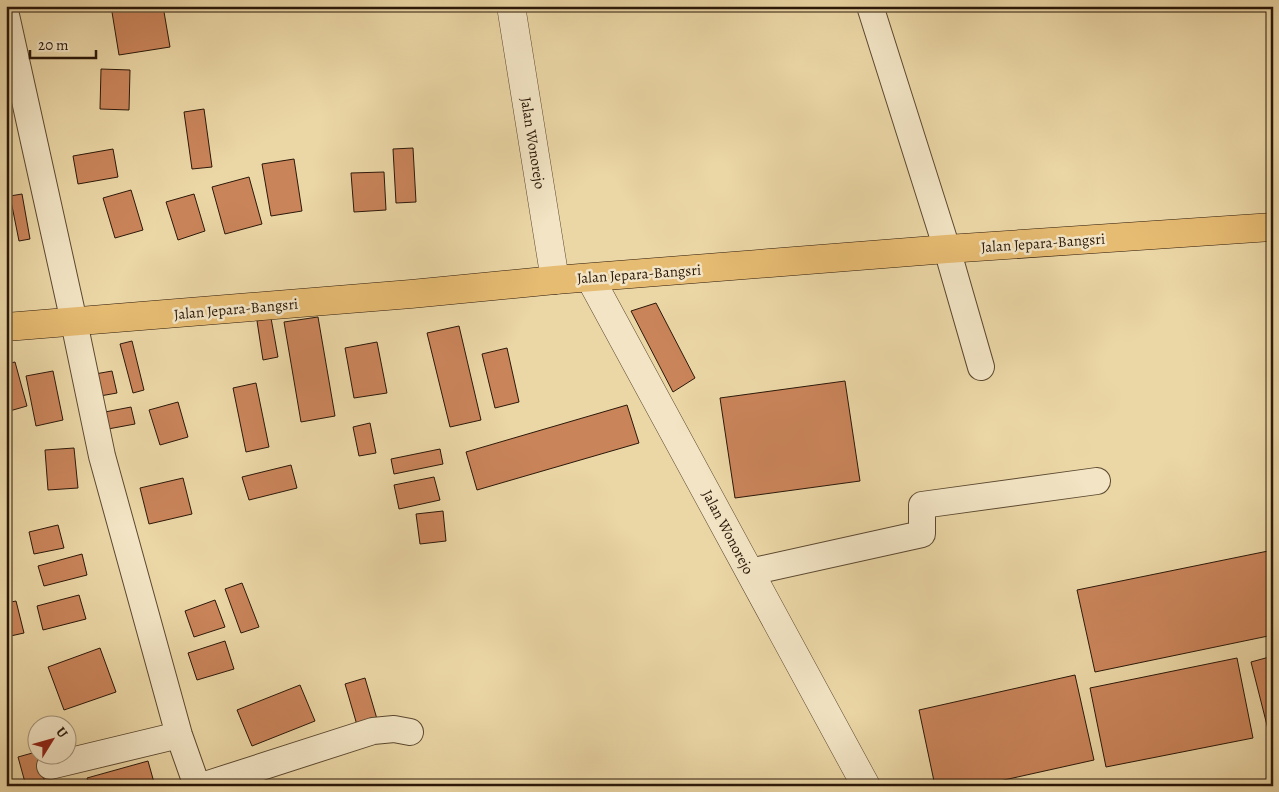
<svg xmlns="http://www.w3.org/2000/svg" width="1279" height="792" viewBox="0 0 1279 792" font-family="Alegreya,serif">
	<style>
		.building { fill: #ca845a; stroke: #2b1809 }
		.lines { fill: none; stroke-linecap: round; stroke-linejoin: round }
		.minor-casing { stroke: #5b4830; stroke-width: 28 }
		.tertiary-casing { stroke: #5b4830; stroke-width: 29 }
		.primary-casing { stroke: #2b1809; stroke-width: 29 }
		.minor { stroke: #f2e4c4; stroke-width: 26 }
		.tertiary { stroke: #f2e4c4; stroke-width: 28 }
		.primary { stroke: #e6bb72; stroke-width: 28 }
		.labels { text-anchor: middle; dominant-baseline: central; stroke-width: 5; stroke-linejoin: round; paint-order: stroke }
		.street-label { font-size: 15px; fill: #2b1809; stroke: #f2e4c4 }
	</style>
	<rect width="100%" height="100%" fill="#ebd6a5"/>
	<filter id="stains"><feTurbulence type="fractalNoise" baseFrequency=".004" numOctaves="4"/><feColorMatrix values="0 0 0 0 .2 0 0 0 0 .09 0 0 0 0 .02 0 0 0 .5 -.17"/></filter>
	<radialGradient id="worn" r=".72"><stop offset=".6" stop-color="#630" stop-opacity="0"/><stop offset="1" stop-color="#630" stop-opacity=".3"/></radialGradient>
	<path class="building" d="M111,6H163L170,47L119,55Z
		M101,69L130,70L129,110L100,109Z
		M204,109L212,167L192,169L184,112Z
		M413,148L416,202L396,203L393,149Z
		M113,149L118,177L78,184L73,156Z
		M294,159L302,211L271,216L262,164Z
		M384,172L386,210L354,212L351,173Z
		M249,177L262,224L225,234L212,187Z
		M131,190L143,230L115,238L103,198Z
		M22,194L30,239L19,241L10,196Z
		M194,194L205,231L178,240L166,202Z
		M6,249L10,266H6Z
		M656,303L695,378L673,392L631,311Z
		M318,317L335,416L301,422L284,322Z
		M271,318L278,357L263,360L257,321Z
		M459,326L481,420L450,427L427,333Z
		M132,341L144,390L133,393L120,344Z
		M377,342L387,393L354,398L345,348Z
		M507,348L519,402L495,408L482,354Z
		M1273,350V375L1268,351Z
		M15,362L27,406L6,412V364Z
		M53,371L63,420L36,426L26,376Z
		M112,371L117,393L100,396L95,374Z
		M845,381L860,481L735,498L720,398Z
		M256,383L269,447L246,452L233,388Z
		M178,402L188,437L160,445L149,410Z
		M627,405L639,443L477,490L466,452Z
		M131,407L135,424L108,429L105,412Z
		M370,423L376,453L359,456L353,427Z
		M74,448L78,488L48,490L45,450Z
		M440,449L443,464L394,474L391,459Z
		M291,465L297,488L249,500L242,477Z
		M434,477L440,500L399,509L394,485Z
		M183,478L192,514L149,524L140,488Z
		M443,511L446,541L420,544L416,514Z
		M58,525L64,548L34,554L29,532Z
		M1273,550V635L1095,672L1077,590Z
		M82,554L87,575L44,586L38,566Z
		M242,583L259,627L241,633L225,589Z
		M79,595L86,619L43,630L37,606Z
		M215,600L225,627L194,637L185,611Z
		M16,601L24,633L6,637V603Z
		M225,641L234,669L197,680L188,653Z
		M100,648L116,692L64,710L48,667Z
		M1273,656V749L1251,662Z
		M1237,658L1253,738L1106,767L1090,688Z
		M1075,675L1094,760L977,786H935L919,710Z
		M365,678L377,719L357,725L345,684Z
		M300,685L315,721L252,746L237,710Z
		M36,752L46,786H26L18,757Z
		M148,761L155,786H89L87,778Z"/>
	<g class="lines">
		<defs>
			<path id="minor" d="M870,6L947,249L981,367
				M6,15L74,322L102,456L179,735L197,786
				M750,572L922,534V505L1097,481
				M50,766L179,735
				M202,786L373,731L394,729L410,732"/>
			<path id="tertiary" d="M511,6L555,280
				M590,278L866,786"/>
			<path id="primary" d="M6,327L411,294L555,280L947,249L1273,227"/>
		</defs>
		<use href="#minor" class="minor-casing"/>
		<use href="#tertiary" class="tertiary-casing"/>
		<use href="#primary" class="primary-casing"/>
		<use href="#minor" class="minor"/>
		<use href="#tertiary" class="tertiary"/>
		<use href="#primary" class="primary"/>
	</g>
	<g class="labels">
		<g class="street-label">
			<text transform="translate(533 143) rotate(81)">Jalan Wonorejo</text>
			<text transform="translate(1043 243) rotate(-4)">Jalan Jepara-Bangsri</text>
			<text transform="translate(639 274) rotate(-4)">Jalan Jepara-Bangsri</text>
			<text transform="translate(236 309) rotate(-5)">Jalan Jepara-Bangsri</text>
			<text transform="translate(728 532) rotate(62)">Jalan Wonorejo</text>
		</g>
	</g>
	<rect width="1279" height="792" fill="none" stroke="#ebd6a5" stroke-width="25"/>
	<rect x="8" y="8" width="1264" height="777" fill="none" stroke="#2b1809" stroke-width="2.5"/>
	<rect x="12" y="12" width="1254" height="767" fill="none" stroke="#2b1809"/>
	<g transform="translate(52 740) rotate(53)"><circle r="24" fill="#f2e4c4" stroke="#a29279"/>
	<path d="M0-4L9 19L0 12L-9 19Z" fill="#8f2418"/>
	<text y="-8" font-size="14" font-weight="bold" text-anchor="middle" fill="#2b1809">U</text>
	</g>
	<path d="M30 50v8h66v-8" fill="none" stroke="#2b1809" stroke-width="2.5"/>
	<text x="38" y="50" font-size="15" fill="#2b1809" stroke="#f2e4c4" stroke-width="4" paint-order="stroke">20 m</text>
	<rect width="100%" height="100%" filter="url(#stains)"/>
	<rect width="100%" height="100%" fill="url(#worn)"/>
</svg>
